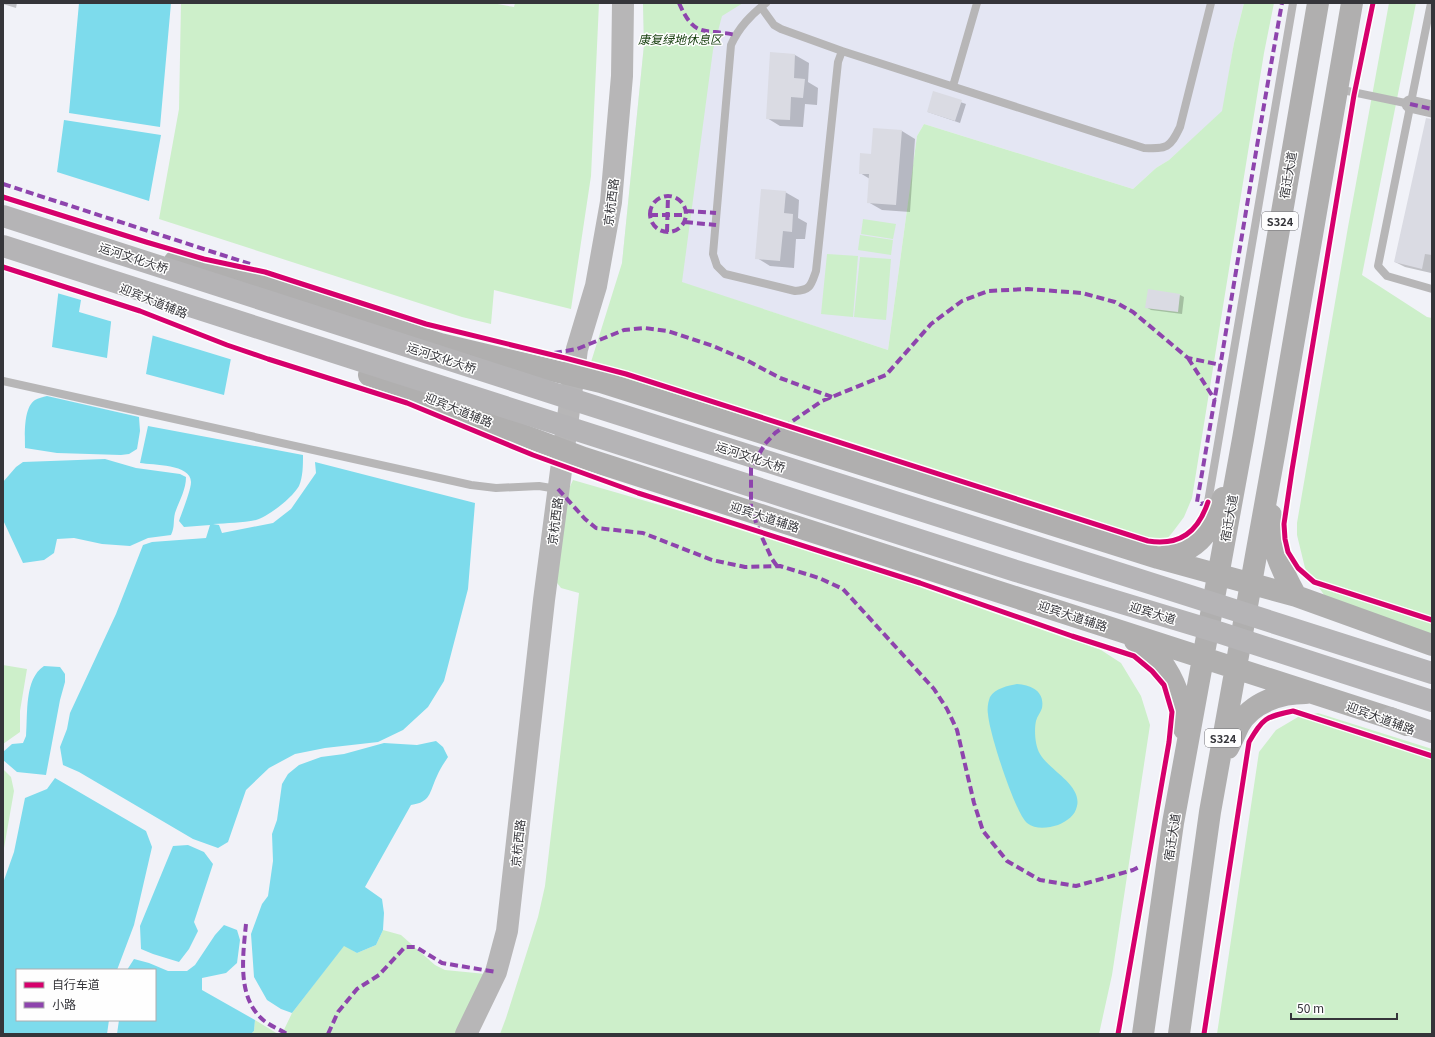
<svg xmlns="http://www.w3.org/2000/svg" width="1435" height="1037" viewBox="0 0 1435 1037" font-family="Georgia,'Noto Sans SC',serif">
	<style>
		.built { fill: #e4e6f3 }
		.green { fill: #cdefca }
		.water { fill: #7ddbec }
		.pier { fill: #f1f2f8 }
		.shadow { fill: #0003 }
		.building { fill: #dadbe3 }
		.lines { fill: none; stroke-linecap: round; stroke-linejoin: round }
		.lane { stroke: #b7b6b7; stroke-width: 8 }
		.street { stroke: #b7b6b7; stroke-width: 17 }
		.secondary { stroke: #b7b6b7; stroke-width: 22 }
		.primary { stroke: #b0afaf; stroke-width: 22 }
		.highway { stroke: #b5b4b6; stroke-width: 22 }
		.quiet { stroke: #8e44ad; stroke-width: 4; stroke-dasharray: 8 4; stroke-linecap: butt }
		.cycleway-casing { stroke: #fefefe; stroke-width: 8 }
		.cycleway { stroke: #d6006c; stroke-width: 5 }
		.labels { text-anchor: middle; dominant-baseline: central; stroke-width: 3; stroke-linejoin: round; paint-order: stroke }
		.shield { fill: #fefefe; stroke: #717175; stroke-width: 1 }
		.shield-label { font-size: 11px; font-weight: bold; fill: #35353a }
		.park-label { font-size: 12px; font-style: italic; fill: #163e0d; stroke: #fefefe }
		.street-label { font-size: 12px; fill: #35353a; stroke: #fefefe }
	</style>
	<rect width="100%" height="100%" fill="#f1f2f8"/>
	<path class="built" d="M643,3H1244L1234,43L1223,111L1169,160L1156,168L1133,189L924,124L917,136L888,350L622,263L644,45Z"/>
	<path class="green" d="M181,3H492L514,7L515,3H599L591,176L571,309L494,290L491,324L462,317L159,219L179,109Z
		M643,3H743L722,16L713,50L682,282L888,350L917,136L924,124L1133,189L1156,168L1169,160L1222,111L1234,43L1244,3H1274L1264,53L1192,498L1184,517L1172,533L1158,549L586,378L622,263L644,45Z
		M1389,3H1416L1362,275L1427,317L1432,318V640L1327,599L1305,568L1297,535V523L1348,227Z
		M863,219L896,224L893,239L861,234Z
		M860,235L893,240L891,255L858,250Z
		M827,254L858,256L853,317L821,314Z
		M860,257L891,259L886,320L854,317Z
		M573,480L860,563L1101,650L1121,663L1141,696L1150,725L1112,975L1099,1034H500L506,1018L538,917L545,886L579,593L561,588L554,579L568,491Z
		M3,665L27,669L20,711V732L3,744Z
		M1318,713L1432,749V1034H1217L1259,752L1276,730L1298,717Z
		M3,769L11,777L14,791L4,848H3Z
		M383,930L401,935L435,965L445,970L486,974L459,1034H282L292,1013L344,945L357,953L376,945Z
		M255,1020L278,1034H251L254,1031Z"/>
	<path class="water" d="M79,3H171L160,127L69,113Z
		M64,120L161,135L149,201L57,172Z
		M64,244L119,252L107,358L52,347Z
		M163,276L232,353L224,395L146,374Z
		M47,396L139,417L140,431L137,449L129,454L121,455L57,453L25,448C25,436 23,408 35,400C38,398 43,397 47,396Z
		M148,426L303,455C303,465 303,477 299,486C292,498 269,516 256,520C242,523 227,523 213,524L219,525L222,533L273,523L291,509L316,473L315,462L475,503L468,589L444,681L428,707L403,730L378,742L325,748L295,754L269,768L246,790L228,842L218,848L193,839L79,772L63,765L60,747L67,729L70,713L116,614L143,545L152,542L206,538L210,525L184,527L179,521C182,512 191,490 191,482C191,464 153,465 140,463Z
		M105,459L136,468L180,474L186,477C186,490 179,501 175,513C173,521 175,527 171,535L148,538L130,546L102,544L74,538L57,539L54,553L44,560L23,563L3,520V482L16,467L23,462Z
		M44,666L60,667L65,674V682L60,700L46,775L17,772L3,760V752L12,744L23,743L26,736C28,714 24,679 44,666Z
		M1017,684C1031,685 1045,691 1042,708C1041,712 1037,716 1036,721C1034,730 1035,746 1040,754C1049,770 1082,785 1077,806C1075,816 1067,821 1058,825C1048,828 1036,830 1027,823C1015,813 989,732 988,714C987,709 988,702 990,697C995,688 1008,686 1017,684Z
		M436,741L443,747L448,757C444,763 440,769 437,776C429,793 431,802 411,805L365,887L382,899L384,913L383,930L376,945L357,953L344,946L292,1013L281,1009L267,1000L254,977L251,934L262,904L268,896L273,861L272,834L277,820L282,784L288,774L299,765L321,757L344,754L384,743L417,745Z
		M55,778L146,831L152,847L134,925L117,970H17V1020H109L107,1034H3V883L14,852L25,798L47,789Z
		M188,845L204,852L213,864L194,922L198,931L189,949L179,962L153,954L141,949L140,926L173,846Z
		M224,925L237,930L240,940L237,963L226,973L202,978V990L255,1020L254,1031L251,1034H117L119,1020H155V970H127L134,959L149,963L168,971H187L195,965L215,935Z"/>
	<path class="pier" d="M62,244L121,253L113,322L79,312L81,300L57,293Z
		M164,274L247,307L233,360L151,335L161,275Z"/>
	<path class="shadow" d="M3,3H17L16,8L3,4Z
		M771,53L795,55L809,63L808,82L818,88L817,105L805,104L803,127L780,126L767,118Z
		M934,93L966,104L960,123L928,112Z
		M902,131L915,139L910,212L882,210L868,202L870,179L860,173L872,155Z
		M1432,137V267L1431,273L1405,267L1395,262Z
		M785,192L799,200L798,218L807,223L805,239H796L794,268L770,266L757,258Z
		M1180,295L1184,297L1182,314L1151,310L1146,307Z"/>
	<path class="building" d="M770,52L795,54L794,78L805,79L803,98L791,97L790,120L766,119Z
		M933,91L962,100L955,121L927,112Z
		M1426,118L1432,119V255L1425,254L1422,269L1394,262Z
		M873,128L902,130L896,205L867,203L869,174H859L860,153L871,154Z
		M761,189L786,191L784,213L793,214L792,232L783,231L780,261L755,259Z
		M1148,289L1180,294L1178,312L1145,308Z"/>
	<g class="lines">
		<path class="lane" d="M766,3C751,15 739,27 731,45L713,254L717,266L725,274L795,291C811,290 811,285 816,271L838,62L842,51
			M1431,3L1378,266L1387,276L1432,289
			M761,7L774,25L781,29L842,51L1144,148C1167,149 1170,148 1180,127L1211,3
			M953,86L977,3
			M1338,89L1410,104
			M3,381L471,485L496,488L539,486L557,489
			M1208,502L1293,3"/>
		<path class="street" d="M1410,104L1432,109"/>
		<path class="secondary" d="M466,1034L496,972L507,931L544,600L577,349L596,286L611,202L622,76L623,3"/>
		<path class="primary" d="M175,261L243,280L440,344L601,382L1158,558L1296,596L1432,645
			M369,375L402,386L469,415L584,458L1390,718L1407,725
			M1271,515C1269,544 1282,571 1296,596
			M1158,558C1167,556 1180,554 1188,549C1207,538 1216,519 1223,498
			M1135,641C1144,646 1154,652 1160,660C1174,678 1185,706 1184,729
			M1228,748C1232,741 1235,733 1239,725C1252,702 1281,693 1306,693
			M1143,1034L1173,823L1243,439L1318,3
			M1179,1034L1210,812L1276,444L1352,3"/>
		<path class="highway" d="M3,216L565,397L1432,673
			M3,246L1016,571L1221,633L1432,701
			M1390,718L1432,732"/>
		<path class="quiet" d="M679,3C695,39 703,28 736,35
			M1410,104L1432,109
			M3,184L250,264
			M650 214a18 18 0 1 1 36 0a18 18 0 1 1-36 0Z
			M686,211L716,213
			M650,215H686
			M685,222L716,225
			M667,232L668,196
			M554,353L577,349L624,330L645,328L668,331L713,346L748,361L780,378L832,397
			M1188,358L1215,400
			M558,489L585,519L596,528L643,533L712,560L745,567L780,566L819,578L843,589L934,689L947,709L957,730L974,803L983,831L1007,861L1040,880L1076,886L1133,870L1141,866
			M1208,502L1201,504L1197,502C1226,336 1252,169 1282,3
			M777,566L772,559L759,531L751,508V468L765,444L775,433L822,401L886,375L931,324L962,301L988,291L1028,289L1082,293L1115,302L1133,312L1188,358L1221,365
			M246,924C243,955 237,995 261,1018C268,1025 279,1029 287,1034
			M328,1034L338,1012L357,989L379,975L405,947H416L442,963L496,972"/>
		<defs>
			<path id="cycleway" d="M1373,3L1354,95L1292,470L1284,524L1285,539L1288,552L1298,568L1314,582L1432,620
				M3,197L146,242L204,259L265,272L426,324L565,358L626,374L1148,541C1180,546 1198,532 1208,502
				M3,267L140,311L227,345L268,359L407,403L533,455L638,493L920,583L1072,636L1134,656L1152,671L1164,685L1172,712L1169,742L1118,1034
				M1204,1034L1249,742C1263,718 1265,717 1293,711L1432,756"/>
		</defs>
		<use href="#cycleway" class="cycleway-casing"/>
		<use href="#cycleway" class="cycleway"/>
	</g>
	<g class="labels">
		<g class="shield">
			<rect x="1262" y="212" width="36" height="18" rx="3"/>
			<rect x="1205" y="729" width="36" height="18" rx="3"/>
		</g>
		<g class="shield-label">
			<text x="1280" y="221">S324</text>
			<text x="1223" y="738">S324</text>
		</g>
		<g class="park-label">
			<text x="680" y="38">康复绿地休息区</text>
		</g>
		<g class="street-label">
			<text transform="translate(1287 175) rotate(-80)">宿迁大道</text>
			<text transform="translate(610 202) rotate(-83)">京杭西路</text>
			<text transform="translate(134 257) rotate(18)">运河文化大桥</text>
			<text transform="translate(154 300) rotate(22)">迎宾大道辅路</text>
			<text transform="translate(442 357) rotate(18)">运河文化大桥</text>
			<text transform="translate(459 409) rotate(22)">迎宾大道辅路</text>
			<text transform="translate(751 456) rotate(18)">运河文化大桥</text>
			<text transform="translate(765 516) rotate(18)">迎宾大道辅路</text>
			<text transform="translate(1228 518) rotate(-80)">宿迁大道</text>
			<text transform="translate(554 521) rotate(-83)">京杭西路</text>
			<text transform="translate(1153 612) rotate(17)">迎宾大道</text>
			<text transform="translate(1073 615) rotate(18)">迎宾大道辅路</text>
			<text transform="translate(1381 717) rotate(20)">迎宾大道辅路</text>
			<text transform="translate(1171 837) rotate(-81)">宿迁大道</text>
			<text transform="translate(517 843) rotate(-84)">京杭西路</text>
		</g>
	</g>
	<rect width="1435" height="1037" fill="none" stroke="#35353a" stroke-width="8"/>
	<rect x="16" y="969" width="140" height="52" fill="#fefefe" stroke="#aeaeb0"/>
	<rect x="24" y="982" width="20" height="6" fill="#d6006c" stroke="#aeaeb0"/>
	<text x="52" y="989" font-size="12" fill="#35353a">自行车道</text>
	<rect x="24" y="1002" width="20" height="6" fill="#8e44ad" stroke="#aeaeb0"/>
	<text x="52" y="1009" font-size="12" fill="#35353a">小路</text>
	<path d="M1291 1013v6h106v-6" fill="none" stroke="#35353a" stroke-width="2"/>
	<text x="1297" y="1013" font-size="12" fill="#35353a" stroke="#fefefe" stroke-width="3" paint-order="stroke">50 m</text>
</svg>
